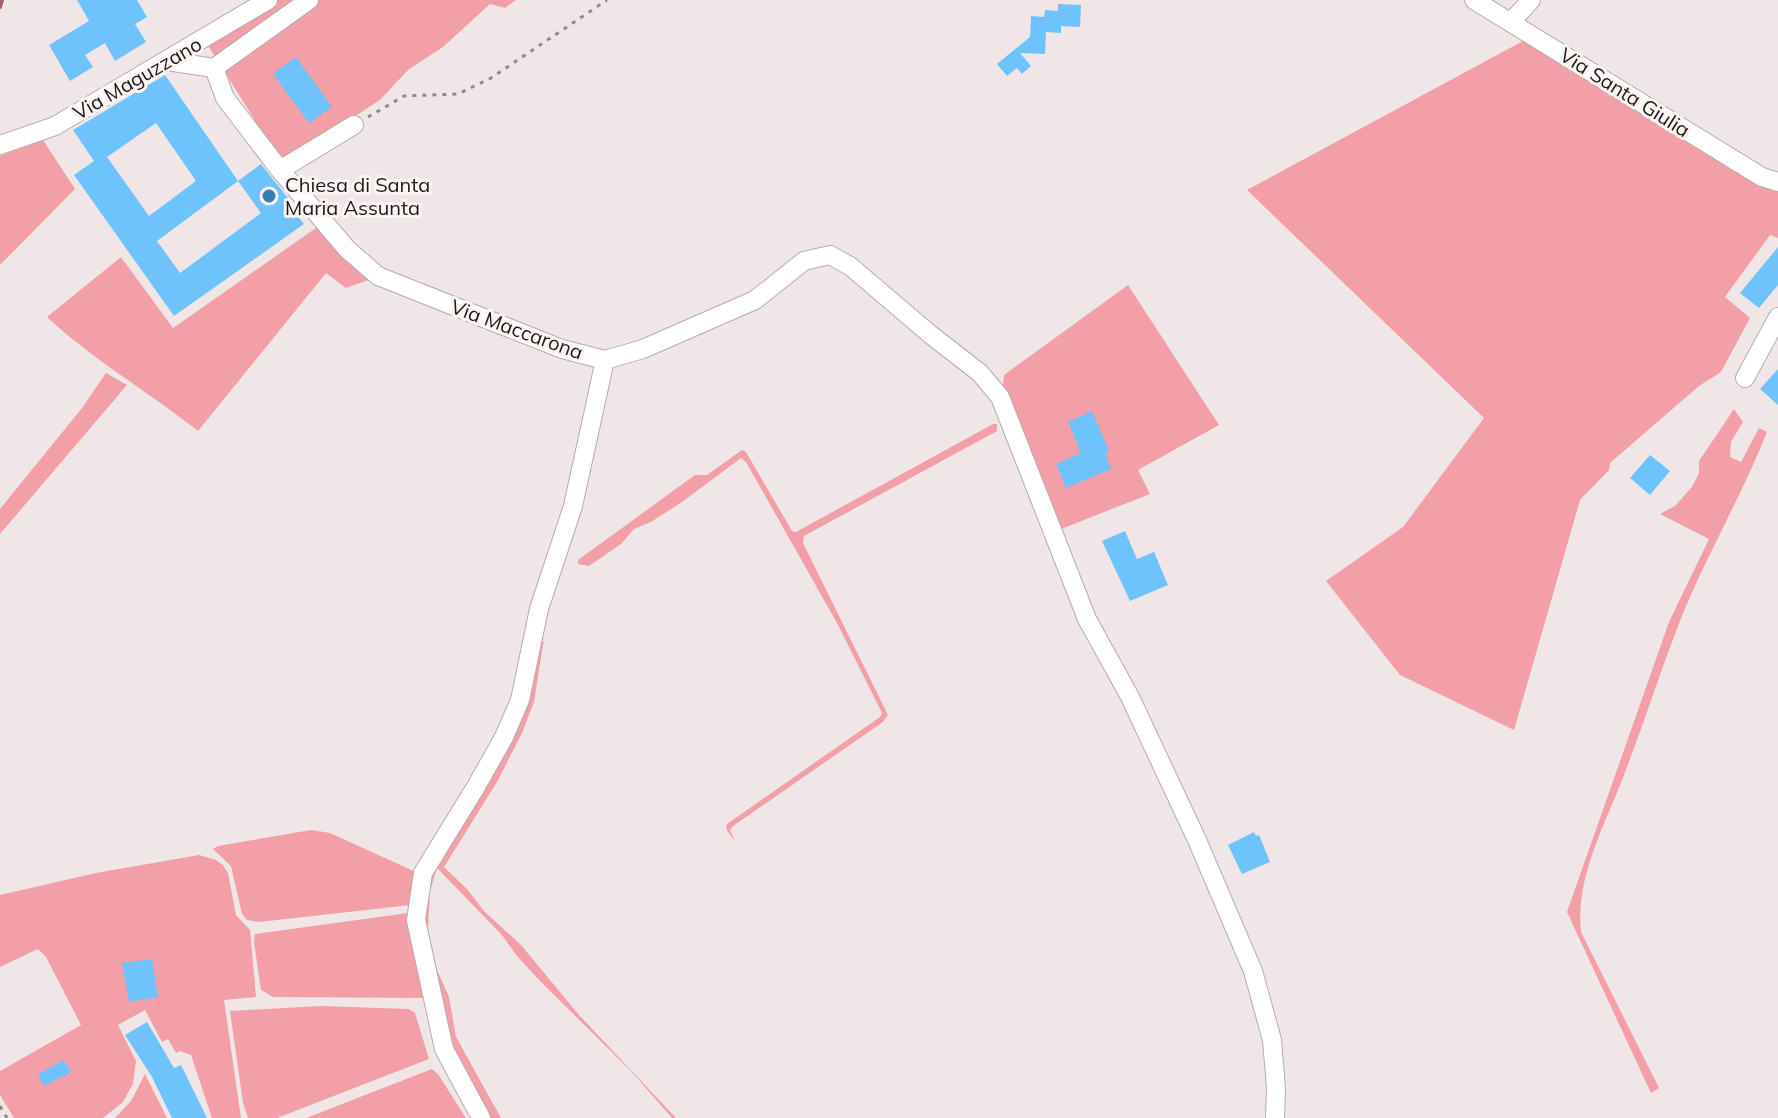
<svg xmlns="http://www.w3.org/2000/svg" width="1778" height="1118" viewBox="0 0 1778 1118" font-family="Mulish,sans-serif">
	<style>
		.green { fill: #f29fa8 }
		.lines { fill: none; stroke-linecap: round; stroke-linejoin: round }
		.stream { stroke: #a5616a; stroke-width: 4 }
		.building { fill: #6fc3fd; fill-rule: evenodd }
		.minor-casing { stroke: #b5acad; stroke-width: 20 }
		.path { stroke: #918a8b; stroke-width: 3; stroke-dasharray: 4 6; stroke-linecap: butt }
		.minor { stroke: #fff; stroke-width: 18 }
		.poi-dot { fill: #3280b2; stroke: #fdf4f4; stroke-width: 3 }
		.labels { text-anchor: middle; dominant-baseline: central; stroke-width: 6; stroke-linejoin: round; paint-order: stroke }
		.street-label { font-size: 20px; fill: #1d1a1a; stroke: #fdf4f4 }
		.poi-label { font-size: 20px; fill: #1d1a1a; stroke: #fdf4f4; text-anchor: start }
	</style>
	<rect width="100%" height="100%" fill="#f0e6e7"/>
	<path class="green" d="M271,0H516L505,8L490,4L443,47L408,70L381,99L283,165L205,41Z
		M1523,41L1701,151L1778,188V238L1770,235L1725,297L1750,318L1721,372L1699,386L1610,463L1609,470L1580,500L1514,730L1400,675L1326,581L1403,527L1484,418L1247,190Z
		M43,140L75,189L0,265V156Z
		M323,223L377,277L346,288L326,273L198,431C149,392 93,360 47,317L121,257L173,328Z
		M1128,285L1219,425L1138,470L1150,494L1056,531L1002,397L1004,375Z
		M106,373L127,385L0,534V509L82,408Z
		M1734,409L1743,422L1731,442L1730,457L1741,462L1759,428L1767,432C1741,498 1704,559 1678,626C1659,675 1643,726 1624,775C1605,825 1575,878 1581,932L1659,1088L1651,1093L1567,912L1669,622L1709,539L1660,514L1675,506L1692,487L1699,473V461Z
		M993,424H997V431L804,536L803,543L888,715L883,722L733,826L730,830L735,841L726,829L727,824L880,717L882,713L837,623L746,462L741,458L682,502L651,522L634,529L621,544L589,566L578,564V560L695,475H707L742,450L746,452L792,531L796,532Z
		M539,641L544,642L543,645L534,702L522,733L497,782L444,867L467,889L484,911L521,945L579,1015L676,1118H672L631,1071L541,982L516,955L502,935L437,868L430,891L428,929L437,970L449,997L456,1037L501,1118H484L452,1051L423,926L428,877L448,841Z
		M311,830L330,833L418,873L411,905L259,922L247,920L242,914L231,866L213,849L218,846Z
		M199,855L216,860L223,865L228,873L236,915L250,930L256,997L224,1000L241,1118H212L191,1055L180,1051L176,1053L168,1039L162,1042L145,1010L118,1025L136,1061L133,1084L123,1102L103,1118H14L0,1095V1071L81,1025L46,957L38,949L0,967V895L96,873Z
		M408,913L428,998L273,997L261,990L254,942L255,934Z
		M320,1006L409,1009L415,1013L429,1059L277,1118H248L243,1103L230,1011Z
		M432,1069L438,1074L466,1118H306Z
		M145,1074L167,1118H115L131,1101Z"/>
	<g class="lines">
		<path class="stream" d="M0,7L2,0"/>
	</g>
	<path class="building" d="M77,0H137L147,17L135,24L146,42L115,61L105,43L85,55L93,67L70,81L49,45L89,21Z
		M1058,4L1081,5L1080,27L1061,26V33L1046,32L1045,54L1020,53L1031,66L1022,74L1017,68L1007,76L997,64L1030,37L1031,16L1044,17L1045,10L1058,11Z
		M296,57L332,107L309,123L273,74Z
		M165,75L238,181L261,164L299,212L296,214L304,224L174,316L74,175L94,161L73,130ZM156,123L196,181L149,216L107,157ZM238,181L261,213L180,273L157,241Z
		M1778,247V285L1759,308L1740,293Z
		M1778,369V405L1760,389Z
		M1092,411L1109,451L1105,453L1111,469L1066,488L1056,464L1081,453L1068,422Z
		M1650,455L1670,471L1650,495L1630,478Z
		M1125,531L1137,559L1154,552L1168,585L1130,601L1102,541Z
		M1254,832L1256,836L1259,835L1270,862L1242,874L1228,845Z
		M152,959L158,997L129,1002L122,963Z
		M147,1022L174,1068L181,1065L207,1118H172L152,1077L125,1035Z
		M64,1060L71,1072L44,1086L38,1074Z"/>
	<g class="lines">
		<defs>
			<path id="minor" d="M1474,0L1762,177L1778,182
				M1511,22L1531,0
				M167,61L214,68L225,98L280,170L347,249L378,276L562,349L605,360L643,349L755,300L804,261L830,255L850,266L931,335L980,373L1000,397L1087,619L1130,697L1197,840L1253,971L1272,1040L1276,1088L1275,1118
				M214,68L309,0
				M0,145L55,126L268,0
				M280,170L354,125
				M1745,378L1778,317
				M481,1118L444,1049L416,920L423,873L477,785L504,737L520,700L539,609L573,506L605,360"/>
		</defs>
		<use href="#minor" class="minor-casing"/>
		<path class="path" d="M368,117L404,96L458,94L491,78L607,0
			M0,1106L7,1118"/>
		<use href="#minor" class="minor"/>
	</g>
	<circle class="poi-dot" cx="269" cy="196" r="8"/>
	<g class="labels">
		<g class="street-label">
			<text transform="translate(137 78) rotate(-30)">Via Maguzzano</text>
			<text transform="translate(1625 92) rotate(32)">Via Santa Giulia</text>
			<text transform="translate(517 329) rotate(20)">Via Maccarona</text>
		</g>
		<g class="poi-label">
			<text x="285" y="184">Chiesa di Santa<tspan x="285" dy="23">Maria Assunta</tspan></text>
		</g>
	</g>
</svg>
